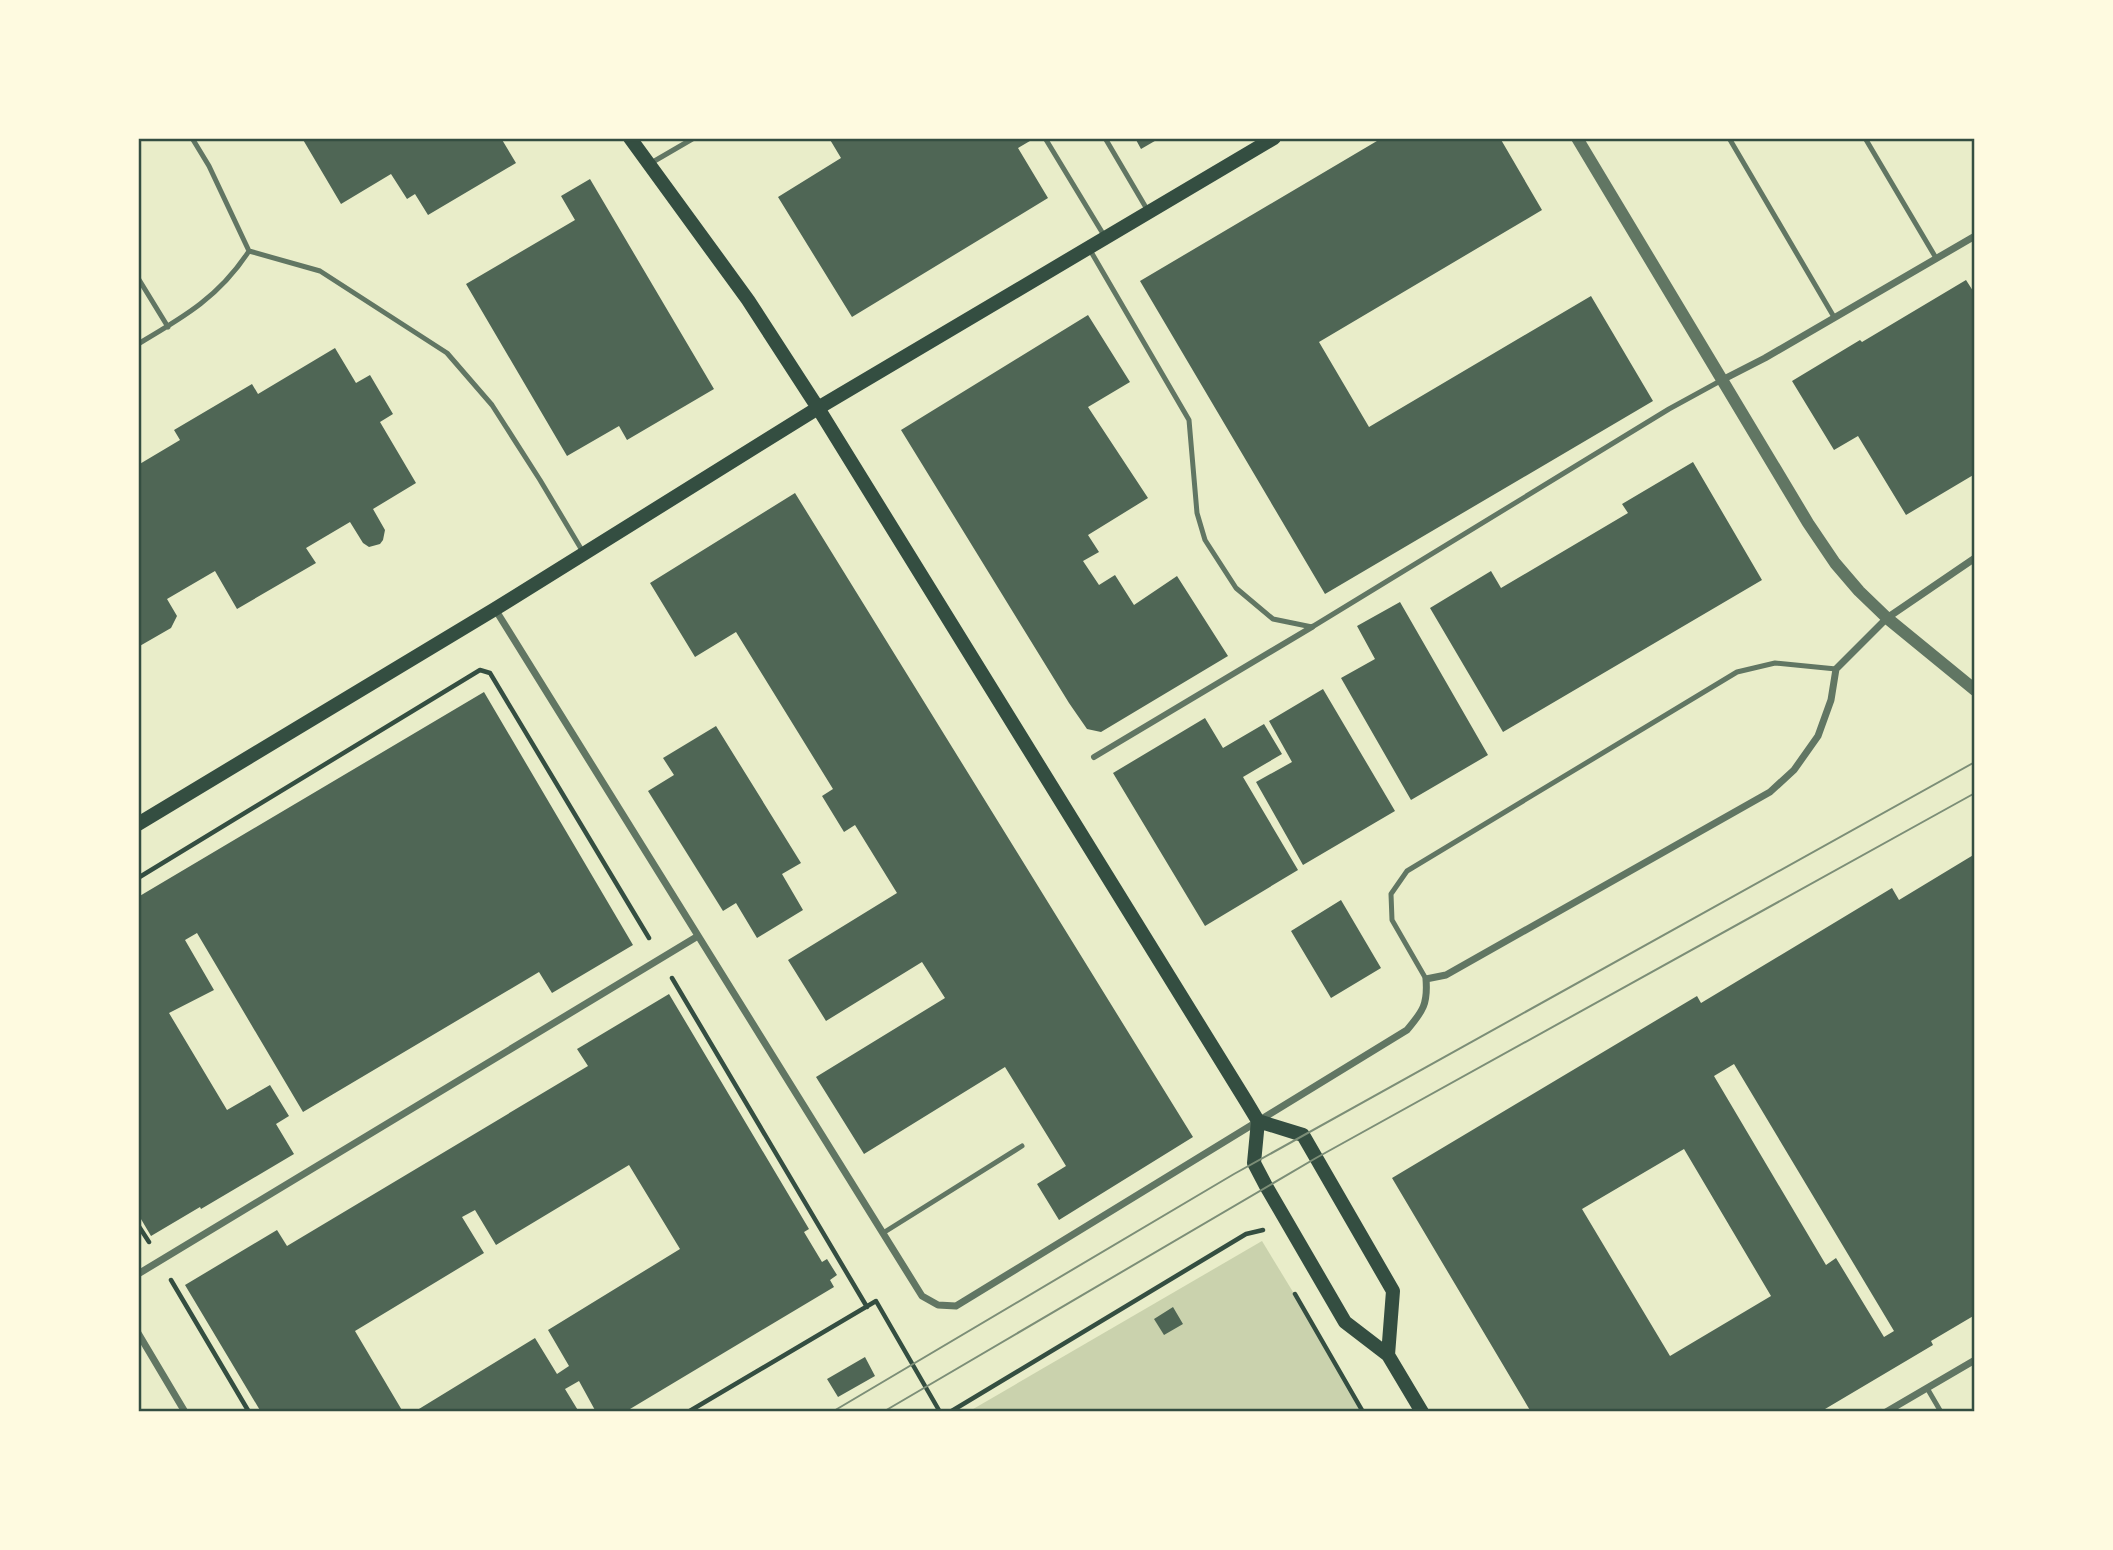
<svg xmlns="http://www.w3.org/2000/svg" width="2113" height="1550" viewBox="0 0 2113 1550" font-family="'Space Grotesk',sans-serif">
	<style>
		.green { fill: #cad2ad }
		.building { fill: #4f6655; fill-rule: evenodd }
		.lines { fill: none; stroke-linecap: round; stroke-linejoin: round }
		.path { stroke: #344e41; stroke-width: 4.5 }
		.service { stroke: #617663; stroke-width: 5 }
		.pedestrian { stroke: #617663; stroke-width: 6 }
		.minor { stroke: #617663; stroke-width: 7 }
		.tertiary { stroke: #617663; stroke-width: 12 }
		.secondary { stroke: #344e41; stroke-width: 14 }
		.tram { stroke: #7c8e77; stroke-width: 2 }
		.neatline { fill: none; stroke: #344e41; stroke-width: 2.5 }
	</style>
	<rect width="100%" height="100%" fill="#e9edc9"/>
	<path class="green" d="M1262,1241L1366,1412H968Z"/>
	<path class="building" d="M302,138H501L516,163L428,215L415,194L407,199L391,174L341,204Z
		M829,138H1035L1018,148L1048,198L852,317L778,197L841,158Z
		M1135,138H1160L1141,149Z
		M1382,138H1500L1542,210L1319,342L1369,427L1591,296L1653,401L1325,594L1140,281Z
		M590,179L714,389L627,440L619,426L567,456L466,284L575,220L561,196Z
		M1966,280L1975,294V474L1906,515L1858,436L1834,450L1792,381L1860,340L1862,342Z
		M1088,315L1130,382L1088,407L1148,498L1088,535L1099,552L1083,561L1099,585L1115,575L1134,605L1177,576L1228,656L1101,732L1087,729L1069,703L901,430Z
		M335,348L356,383L370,375L393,414L380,422L416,483L373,509L385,530L383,540L380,544L369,547L363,543L350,522L306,548L316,563L237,609L215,571L167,599L177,616L171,628L138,647V465L180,440L174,430L252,384L258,394Z
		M1693,462L1762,580L1503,732L1430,608L1491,571L1501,588L1628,513L1622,504Z
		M795,493L1193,1137L1059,1220L1037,1184L1066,1166L1005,1067L864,1154L816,1077L945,998L922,962L826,1021L788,960L897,893L855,825L844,832L822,796L833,789L736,632L695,657L650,583Z
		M1400,602L1488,755L1411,800L1341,678L1375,659L1357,626Z
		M1323,689L1395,811L1303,865L1256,782L1292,762L1269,721Z
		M484,692L633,945L552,993L539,972L303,1112L197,933L185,940L214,990L169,1013L227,1110L270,1085L289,1116L276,1124L294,1154L201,1209L200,1207L151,1236L138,1214V897Z
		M1205,718L1223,748L1264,724L1282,754L1243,777L1298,870L1205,926L1113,773Z
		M716,726L801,863L782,874L803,910L757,938L736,903L723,911L648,791L674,775L663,758Z
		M1975,854V1315L1931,1341L1933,1345L1820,1412H1531L1392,1178L1697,996L1701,1003L1892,888L1899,900ZM1734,1064L1894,1331L1884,1337L1836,1258L1826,1265L1714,1076ZM1684,1149L1771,1296L1670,1356L1582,1209Z
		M1341,900L1381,968L1331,998L1291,931Z
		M669,994L809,1229L804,1232L822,1262L827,1259L837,1275L830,1280L834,1287L625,1412H596L579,1381L565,1389L579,1412H414L535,1338L557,1374L569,1366L548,1330L680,1249L629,1165L496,1245L475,1210L462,1217L484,1253L355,1331L403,1412H261L185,1285L277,1230L287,1246L588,1066L577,1049Z
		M1173,1307L1183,1324L1164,1335L1154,1319Z
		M865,1357L875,1376L838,1397L827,1379Z"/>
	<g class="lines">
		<path class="path" d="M138,878L480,670L490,673L649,938
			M672,978L867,1307
			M138,1225L149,1242
			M171,1280L249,1412
			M1295,1294L1363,1412
			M688,1412L876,1301L940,1412
			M950,1412L1246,1234L1263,1230"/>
		<path class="service" d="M192,138L209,166L249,251L320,271L447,353L492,405L540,480L583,552
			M1045,138L1105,237
			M1105,138L1148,211
			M1729,138L1834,317
			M1865,138L1936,258
			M651,163L694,138
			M1090,250L1189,420L1197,513L1205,540L1236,588L1273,619L1312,627L1669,409L1722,380
			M138,278L168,327
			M138,344C184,317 219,297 249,251
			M1426,979L1392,920L1391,894L1407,871L1737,672L1775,663L1836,669
			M883,1233L1022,1146
			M1927,1388L1941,1412"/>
		<path class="pedestrian" d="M1094,757L1312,627"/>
		<path class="minor" d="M1722,380L1765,358L1975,236
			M495,609L922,1296L938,1305L956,1306L1407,1030C1423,1011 1428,1004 1426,979L1446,975L1770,792L1794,770L1818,736L1831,700L1836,669L1887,618L1975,558
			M138,1274L698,936
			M138,1333L185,1412
			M1886,1412L1975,1360"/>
		<path class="tertiary" d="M1577,138L1808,523L1835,563L1859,591L1887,618L1975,690"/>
		<path class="secondary" d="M630,138L748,300L818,408L1246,1101L1258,1121L1254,1163L1266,1186L1345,1322L1388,1355L1422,1412
			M138,824L495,609L818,408L1274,138
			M1258,1121L1303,1135L1393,1291L1388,1355"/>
		<path class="tram" d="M832,1412L1234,1174L1975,762
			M883,1412L1316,1158L1975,793"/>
	</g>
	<rect width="2113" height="1550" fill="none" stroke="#fefae0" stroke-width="280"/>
	<rect x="140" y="140" width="1833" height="1270" class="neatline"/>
</svg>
